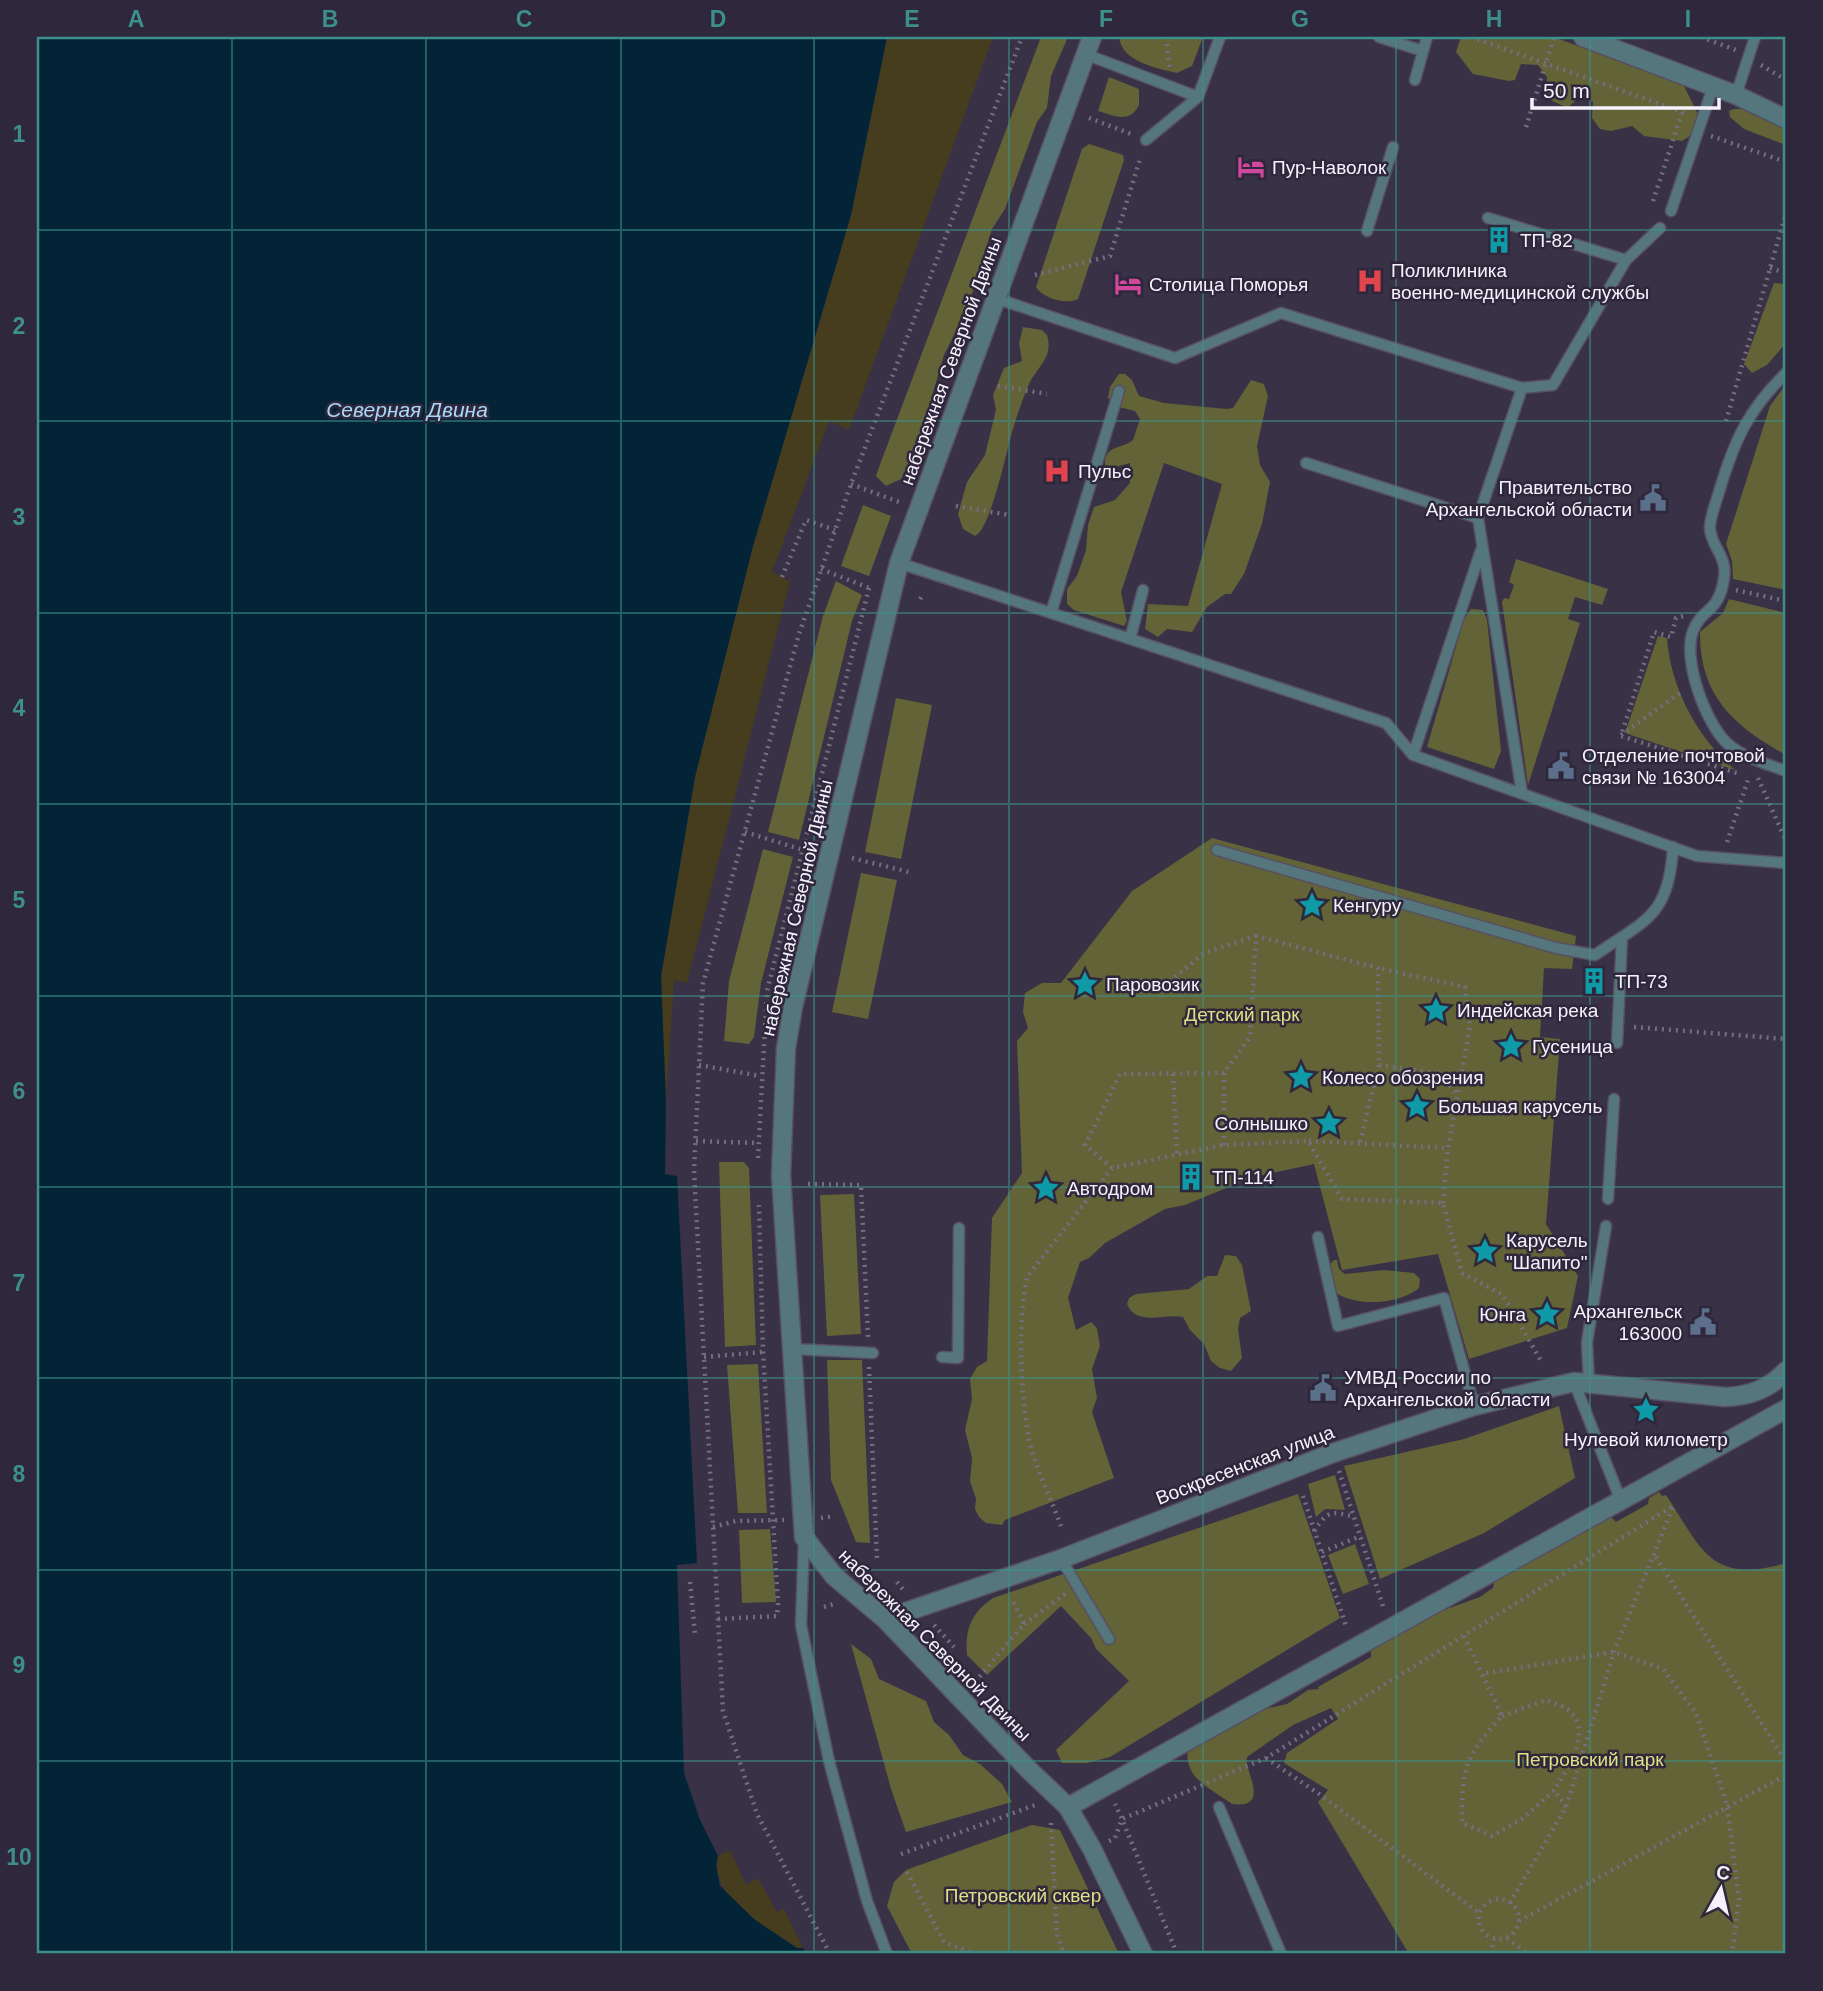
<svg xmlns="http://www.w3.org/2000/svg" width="1823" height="1991" viewBox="0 0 1823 1991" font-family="Helvetica,sans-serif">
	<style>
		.green { fill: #626336 }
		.sand { fill: #453d1d }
		.water { fill: #032437 }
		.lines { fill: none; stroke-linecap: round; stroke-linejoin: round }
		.service-casing { stroke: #575063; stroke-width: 13 }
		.minor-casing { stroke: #575063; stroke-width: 21 }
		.tertiary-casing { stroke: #575063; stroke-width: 21 }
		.path { stroke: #756e80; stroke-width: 4.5; stroke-dasharray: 2 5; stroke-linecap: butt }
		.service { stroke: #56767d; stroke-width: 10 }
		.minor { stroke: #56767d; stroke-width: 18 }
		.tertiary { stroke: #56767d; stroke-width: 18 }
		.grid { fill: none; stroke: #3d8f8b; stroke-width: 2; stroke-opacity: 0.55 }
		.labels { text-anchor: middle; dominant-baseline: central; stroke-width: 5; stroke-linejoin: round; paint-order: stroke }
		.poi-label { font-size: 19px; fill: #f6f2fd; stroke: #2f273b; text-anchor: start }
		.street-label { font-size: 19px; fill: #f6f2fd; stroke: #2f273b }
		.park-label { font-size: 19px; fill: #dde185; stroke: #2f273b }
		.water-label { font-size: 21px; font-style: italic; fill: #a7d8fa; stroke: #2f273b }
		.neatline { fill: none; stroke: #3d8f8b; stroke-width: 2.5 }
		.grid-label { font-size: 23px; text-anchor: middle; font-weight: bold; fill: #3d8f8b }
	</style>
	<rect width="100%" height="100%" fill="#393146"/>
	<path class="green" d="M1041,37H1068L1051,76L1047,108L1037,122L1005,209L992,229L968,307L944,355L918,444L901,479L886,486L876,476L879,467Z
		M1119,37H1203L1192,66L1177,73C1156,68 1122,62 1119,37Z
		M1461,37H1554L1684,86L1698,114L1695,133L1682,141L1659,138L1644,136L1632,126L1611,131L1600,129L1592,118L1593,102L1580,97L1567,108L1545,97L1547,77L1538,65L1521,64L1515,80L1509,81L1473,74L1456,52Z
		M1109,77L1139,89V105C1129,124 1115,116 1098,111Z
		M1734,109H1746L1786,125V145L1744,129L1730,117L1729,111Z
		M1089,144L1123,155L1124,160L1078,299C1066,305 1042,298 1036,287L1082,149Z
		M1774,283L1786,284V343L1767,365L1752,373L1744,364Z
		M1023,327L1042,330L1047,335C1054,357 1037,367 1029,384C1023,398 1015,421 1011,436C1006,454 990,530 975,536L963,529L958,514L967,482L985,455L996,410L993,395L1004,368L1022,361L1019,343Z
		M1119,374H1125L1132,380L1139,396L1164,403L1227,409L1233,408L1251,380L1264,384L1268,396L1257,446L1260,465L1270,482L1262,524L1244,574L1231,594H1225L1207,607L1192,632L1167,629L1158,637L1145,629L1148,604L1188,606L1222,484L1164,463L1121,592L1127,621L1124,626L1074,610L1067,604V589L1077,576L1086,550L1088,525L1094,507L1115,500L1130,483V463L1115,467L1105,466C1104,444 1121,450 1133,440L1140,419L1135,411L1119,407L1108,398L1110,387Z
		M1786,384V590L1733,579L1732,561L1726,544L1770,406Z
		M863,505L891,516L869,576L841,566Z
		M1516,559L1608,589L1602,605L1575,597L1568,619L1580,623L1528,785L1502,602L1504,598L1509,599L1514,585L1509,582Z
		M836,581L862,595L852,621L799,840L768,832L823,616Z
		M1729,599L1786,613V755C1735,727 1699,696 1700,632L1723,613Z
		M1471,609L1483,610L1487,620L1501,751L1494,769L1427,747L1464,619Z
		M1658,636L1667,638C1671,689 1697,737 1735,770L1625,733Z
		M896,698L932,705L901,859L865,852Z
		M1212,838L1576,936L1572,969L1544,968L1540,1037L1560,1039L1546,1224L1578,1276L1567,1328L1469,1359L1438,1254L1342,1270L1314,1164L1253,1177L1185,1205L1165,1209L1105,1243L1089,1258L1080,1262L1068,1298L1076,1330L1091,1322L1097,1328L1100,1346L1092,1369L1097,1398L1092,1412L1114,1478L1005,1520L1002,1525L986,1523L979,1517L975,1509L976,1499L970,1481L972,1458L965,1430L972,1399L970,1379L977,1367L987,1361L992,1218L1022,1173L1017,1041L1028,1028L1023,1012L1025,993L1042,983H1061L1132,891Z
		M763,849L793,857L761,983L754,1037L749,1044L724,1041L729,981Z
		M861,873L897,880L868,1019L832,1012Z
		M719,1162H744L749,1168L756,1345L725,1347Z
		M854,1194L861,1334L827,1336L820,1195Z
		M1225,1255L1236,1256L1242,1265L1251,1311L1240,1318L1238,1329L1242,1358L1231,1371L1220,1368L1211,1361L1204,1344L1190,1330L1183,1317C1165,1313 1136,1327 1127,1304L1129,1298L1136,1294L1189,1289L1207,1276H1217Z
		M1334,1260H1337L1339,1269L1345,1274L1384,1270L1414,1273L1420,1279L1419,1288C1399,1305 1355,1307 1335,1292L1327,1268Z
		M827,1360H862L870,1543L856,1542L831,1480Z
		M758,1364L767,1513H738L727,1365Z
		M1559,1406L1575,1478L1484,1533L1380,1579L1344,1466L1464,1439Z
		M1335,1475L1345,1510L1325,1509L1316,1517L1308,1484Z
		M1659,1492L1662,1496L1666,1495C1702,1549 1710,1585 1786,1563V1954H1409L1318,1802L1328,1790L1284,1763L1287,1753L1338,1719L1331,1708L1293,1725L1247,1757C1244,1771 1272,1809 1232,1804C1214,1790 1183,1779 1188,1750L1264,1709L1287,1704L1308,1690L1319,1689L1318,1687L1371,1657V1646L1433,1614L1480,1597L1493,1588L1496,1574L1577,1532L1589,1529L1602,1516L1611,1517L1616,1522L1648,1504L1649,1498Z
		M1298,1494L1340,1618L1110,1757L1087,1763H1062L1056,1750L1129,1681L1096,1649L1091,1638L1061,1606L987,1675L967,1655C965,1629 971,1613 993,1598Z
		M770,1529L776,1602L742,1603L739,1530Z
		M1355,1544L1369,1584L1343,1594L1328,1555Z
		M851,1644L871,1659L879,1679L926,1701L934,1722L949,1735L963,1755L980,1764L1002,1784L1012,1802L906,1832L891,1789Z
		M1032,1825L1060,1830L1119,1954H912L887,1906L894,1882L906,1870Z"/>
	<path class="sand" d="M887,37H993L849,430L829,421L772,572L790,581L687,983L674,980L666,1102L661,976L695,777L753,546L851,215Z
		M730,1850L746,1885L758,1878L777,1912L784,1909L803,1948H797C767,1927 709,1899 718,1856Z"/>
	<path class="water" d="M37,37H887L851,215L753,546L695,777L661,976L666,1102L665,1174L677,1176L697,1563L677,1565L684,1773L700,1820L718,1856L716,1865L720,1886L754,1919L797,1948H803L806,1954H37Z"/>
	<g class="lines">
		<defs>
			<path id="service" d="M1379,37L1423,51
				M1085,54L1198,97
				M1415,80L1427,37
				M1736,95L1755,37
				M1146,140L1198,97L1220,37
				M1671,211L1713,87
				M1488,218L1626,260
				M1367,231L1393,147
				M998,299L1175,358L1281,313L1522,388
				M1786,373C1748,410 1734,441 1719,492C1716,503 1710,516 1710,528C1710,545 1728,557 1724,578C1719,614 1702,607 1693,631C1682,659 1706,725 1728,744C1744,758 1767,764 1786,771
				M1306,463L1478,518
				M899,563L1386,723L1413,755L1697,856L1786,863
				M1051,613L1119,391
				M1130,639L1143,590
				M1413,755L1481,550
				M1522,793L1478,518L1522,388L1553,385L1626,260L1660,228
				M1217,850L1556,948L1595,955C1647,919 1669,916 1673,847
				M1617,1043L1622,937
				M1608,1199L1614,1099
				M1318,1237L1338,1326L1444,1298L1474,1406
				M793,1349L873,1353
				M942,1357L958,1358L959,1228
				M1574,1382L1621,1501
				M1589,1384L1587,1342L1606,1226
				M804,1539L801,1625L829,1761L867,1901L887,1954
				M1061,1559L1109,1639
				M1219,1807L1281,1954"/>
			<path id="minor" d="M1583,37L1736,95L1786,119"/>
			<path id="tertiary" d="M1092,37L899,563L793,1007L786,1048L781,1175L804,1537L834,1576L885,1619L1029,1770L1068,1807L1092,1849L1143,1954
				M885,1619L1061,1559L1333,1453L1474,1406L1574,1382L1725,1397C1750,1396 1769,1389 1786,1371
				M1068,1807L1786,1409"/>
		</defs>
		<use href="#service" class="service-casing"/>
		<use href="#minor" class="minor-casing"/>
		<use href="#tertiary" class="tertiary-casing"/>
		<path class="path" d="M1166,37L1170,69
			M1471,37L1682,112L1686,116
			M1701,37L1736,50
			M1761,65L1786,80
			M1089,118L1131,134
			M1526,127L1554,37
			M1711,136L1786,162
			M1653,201L1682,113
			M1770,268L1786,273
			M1035,275L1110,256L1141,156
			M998,386L1047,394
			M1726,421L1786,213
			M851,484L899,502
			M956,506L1009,515
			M821,569L869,588
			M782,577L806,520L835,530
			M1736,590L1786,601
			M920,599L922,596
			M1683,616L1676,618L1671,637L1654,632L1621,736L1740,774
			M1621,735L1683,691
			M1758,778L1786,841
			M745,832L803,850
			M1727,842L1749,777
			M852,858L909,872
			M1164,986L1204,953L1256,936
			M1634,1027L1786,1039
			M699,1065L760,1076
			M1379,1065L1441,1074L1458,1096
			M1173,1074L1177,1154
			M696,1141L758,1143
			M1309,1141L1448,1148L1470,1027L1465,987L1378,968
			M1224,1145V1073L1250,1037L1256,936L1378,968L1379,1065L1360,1142
			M758,1158L767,991L869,588
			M1112,1168L1085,1145L1120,1074L1224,1073
			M808,1184L861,1185L868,1337
			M1443,1203L1448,1148
			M704,1357L763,1352
			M869,1367L877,1559
			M1339,1471L1384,1609
			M1303,1496L1347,1629
			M821,1518L834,1516
			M1061,1526C1051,1498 1035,1468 1029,1439C1020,1393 1018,1322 1027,1277L1112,1168L1224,1145L1308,1141L1342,1199L1443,1203L1462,1273L1503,1295L1541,1361
			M713,1527L736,1521L784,1520
			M1314,1531C1328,1510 1331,1511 1355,1517
			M1322,1552L1361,1536
			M1656,1557L1786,1762
			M690,1582L695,1634
			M897,1582L905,1592
			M824,1607L834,1604
			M718,1619L777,1616L778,1604L763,1352L759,1205
			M1024,1624L1065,1594
			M934,1625L954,1647
			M1464,1636L1482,1674
			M975,1682L1024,1624L1012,1599
			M1502,1716L1546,1700C1553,1703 1561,1705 1567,1709C1595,1729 1567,1770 1554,1790
			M1266,1758L1322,1796L1479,1913
			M1566,1807L1554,1790L1524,1818L1492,1836L1462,1823C1462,1767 1464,1758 1502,1716L1482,1674L1614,1652L1663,1669L1696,1713L1727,1805L1739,1899L1732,1954
			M1051,1823L1057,1935L1064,1953
			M1109,1841L1115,1838L1122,1819L1115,1804
			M901,1854L1038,1804
			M907,1872L944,1942L974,1954
			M1479 1919a20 20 0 1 1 40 0a20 20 0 1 1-40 0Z
			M1510,1903L1566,1807L1614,1652L1673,1507
			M1519,1921L1786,1775
			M1507,1938L1528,1954
			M830,1954L757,1814L723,1711L694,1171L703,983L799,634L851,484L1022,37
			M1177,1954L1122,1819L1266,1758L1673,1506
			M1491,1954L1494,1939"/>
		<use href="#service" class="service"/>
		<use href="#minor" class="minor"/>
		<use href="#tertiary" class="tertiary"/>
	</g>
	<path class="grid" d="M232,37V1954M426,37V1954M621,37V1954M814,37V1954M1009,37V1954M1203,37V1954M1396,37V1954M1590,37V1954M37,230H1786M37,421H1786M37,613H1786M37,804H1786M37,996H1786M37,1187H1786M37,1378H1786M37,1570H1786M37,1761H1786"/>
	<defs>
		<symbol id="hotel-bare" viewBox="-9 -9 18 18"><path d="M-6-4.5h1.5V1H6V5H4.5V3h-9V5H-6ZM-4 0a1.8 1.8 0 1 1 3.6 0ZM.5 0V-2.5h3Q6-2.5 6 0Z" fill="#d1479c" stroke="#2f273b" stroke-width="2.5" paint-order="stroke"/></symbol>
		<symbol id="building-bare" viewBox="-9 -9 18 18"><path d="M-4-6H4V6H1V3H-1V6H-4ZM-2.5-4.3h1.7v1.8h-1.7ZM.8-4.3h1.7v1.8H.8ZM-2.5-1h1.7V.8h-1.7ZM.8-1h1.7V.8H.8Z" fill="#0f9aa8" stroke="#2f273b" stroke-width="2.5" paint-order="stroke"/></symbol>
		<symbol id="hospital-bare" viewBox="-9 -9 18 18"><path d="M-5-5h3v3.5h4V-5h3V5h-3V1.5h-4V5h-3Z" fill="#e0444e" stroke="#2f273b" stroke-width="2.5" paint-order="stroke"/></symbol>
		<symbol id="civic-bare" viewBox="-9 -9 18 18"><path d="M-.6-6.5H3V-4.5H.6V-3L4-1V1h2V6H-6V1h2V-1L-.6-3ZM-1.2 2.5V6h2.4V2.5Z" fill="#5c6f8a" stroke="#2f273b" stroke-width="2.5" paint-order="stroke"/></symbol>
		<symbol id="sight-bare" viewBox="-9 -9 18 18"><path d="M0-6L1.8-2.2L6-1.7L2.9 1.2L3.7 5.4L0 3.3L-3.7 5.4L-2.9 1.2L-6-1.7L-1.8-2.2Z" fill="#0f9aa8" stroke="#2f273b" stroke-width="2.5" paint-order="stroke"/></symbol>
	</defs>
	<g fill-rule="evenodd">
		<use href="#hotel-bare" x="1232" y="148" width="38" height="38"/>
		<use href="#building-bare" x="1480" y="221" width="38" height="38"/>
		<use href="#hospital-bare" x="1351" y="262" width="38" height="38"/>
		<use href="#hotel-bare" x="1109" y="265" width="38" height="38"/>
		<use href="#hospital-bare" x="1038" y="452" width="38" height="38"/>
		<use href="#civic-bare" x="1634" y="479" width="38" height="38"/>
		<use href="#civic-bare" x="1542" y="747" width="38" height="38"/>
		<use href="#sight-bare" x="1293" y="886" width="38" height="38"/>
		<use href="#building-bare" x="1575" y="962" width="38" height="38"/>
		<use href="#sight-bare" x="1066" y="965" width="38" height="38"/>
		<use href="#sight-bare" x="1417" y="991" width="38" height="38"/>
		<use href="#sight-bare" x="1492" y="1027" width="38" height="38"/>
		<use href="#sight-bare" x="1282" y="1058" width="38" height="38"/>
		<use href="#sight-bare" x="1398" y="1087" width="38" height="38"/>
		<use href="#sight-bare" x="1310" y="1104" width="38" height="38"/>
		<use href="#building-bare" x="1172" y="1158" width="38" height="38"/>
		<use href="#sight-bare" x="1027" y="1169" width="38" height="38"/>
		<use href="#sight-bare" x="1466" y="1232" width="38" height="38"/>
		<use href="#sight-bare" x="1528" y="1295" width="38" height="38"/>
		<use href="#civic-bare" x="1684" y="1303" width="38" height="38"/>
		<use href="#civic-bare" x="1304" y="1369" width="38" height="38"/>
		<use href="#sight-bare" x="1627" y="1391" width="38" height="38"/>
	</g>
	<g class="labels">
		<g class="poi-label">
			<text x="1272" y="167">Пур-Наволок</text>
			<text x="1520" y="240">ТП-82</text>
			<text x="1391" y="270">Поликлиника<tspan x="1391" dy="22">военно-медицинской службы</tspan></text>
			<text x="1149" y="284">Столица Поморья</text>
			<text x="1078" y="471">Пульс</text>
			<text x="1632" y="487" text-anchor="end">Правительство<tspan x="1632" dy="22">Архангельской области</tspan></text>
			<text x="1582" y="755">Отделение почтовой<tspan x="1582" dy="22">связи № 163004</tspan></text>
			<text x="1333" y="905">Кенгуру</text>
			<text x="1615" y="981">ТП-73</text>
			<text x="1106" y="984">Паровозик</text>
			<text x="1457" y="1010">Индейская река</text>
			<text x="1532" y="1046">Гусеница</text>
			<text x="1322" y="1077">Колесо обозрения</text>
			<text x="1438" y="1106">Большая карусель</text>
			<text x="1308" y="1123" text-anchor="end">Солнышко</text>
			<text x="1212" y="1177">ТП-114</text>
			<text x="1067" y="1188">Автодром</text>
			<text x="1506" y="1240">Карусель<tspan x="1506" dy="22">"Шапито"</tspan></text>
			<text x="1682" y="1311" text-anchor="end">Архангельск<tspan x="1682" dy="22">163000</tspan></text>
			<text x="1526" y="1314" text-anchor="end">Юнга</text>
			<text x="1344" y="1377">УМВД России по<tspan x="1344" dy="22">Архангельской области</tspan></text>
			<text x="1646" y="1439" text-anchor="middle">Нулевой километр</text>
		</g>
		<g class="street-label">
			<text transform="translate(951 361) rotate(-70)">набережная Северной Двины</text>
			<text transform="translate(797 908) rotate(-77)">набережная Северной Двины</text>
			<text transform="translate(1245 1465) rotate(-21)">Воскресенская улица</text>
			<text transform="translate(935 1645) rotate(45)">набережная Северной Двины</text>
		</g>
		<g class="park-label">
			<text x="1242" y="1014">Детский парк</text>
			<text x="1590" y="1759">Петровский парк</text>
			<text x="1023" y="1895">Петровский сквер</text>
		</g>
		<g class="water-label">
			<text x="407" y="409">Северная Двина</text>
		</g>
	</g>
	<rect width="1823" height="1991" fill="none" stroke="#2f273b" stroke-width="77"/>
	<g transform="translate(1721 1889) rotate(8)" stroke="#2f273b" stroke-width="5" paint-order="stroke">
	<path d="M0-5L12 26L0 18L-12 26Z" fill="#f6f2fd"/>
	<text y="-10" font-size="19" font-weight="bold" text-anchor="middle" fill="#f6f2fd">С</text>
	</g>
	<path d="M1532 98v10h187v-10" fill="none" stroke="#f6f2fd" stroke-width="3.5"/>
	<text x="1543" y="98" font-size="21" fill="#f6f2fd" stroke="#2f273b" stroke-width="5" paint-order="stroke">50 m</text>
	<rect x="38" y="38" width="1746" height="1914" class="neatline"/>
	<g class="grid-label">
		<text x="136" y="27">A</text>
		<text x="330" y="27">B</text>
		<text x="524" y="27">C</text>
		<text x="718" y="27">D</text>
		<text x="912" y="27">E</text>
		<text x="1106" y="27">F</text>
		<text x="1300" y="27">G</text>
		<text x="1494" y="27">H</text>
		<text x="1688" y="27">I</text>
		<text x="19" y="142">1</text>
		<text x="19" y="334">2</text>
		<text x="19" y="525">3</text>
		<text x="19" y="716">4</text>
		<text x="19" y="908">5</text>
		<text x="19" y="1099">6</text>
		<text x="19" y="1291">7</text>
		<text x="19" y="1482">8</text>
		<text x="19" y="1673">9</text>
		<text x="19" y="1865">10</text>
	</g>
</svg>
